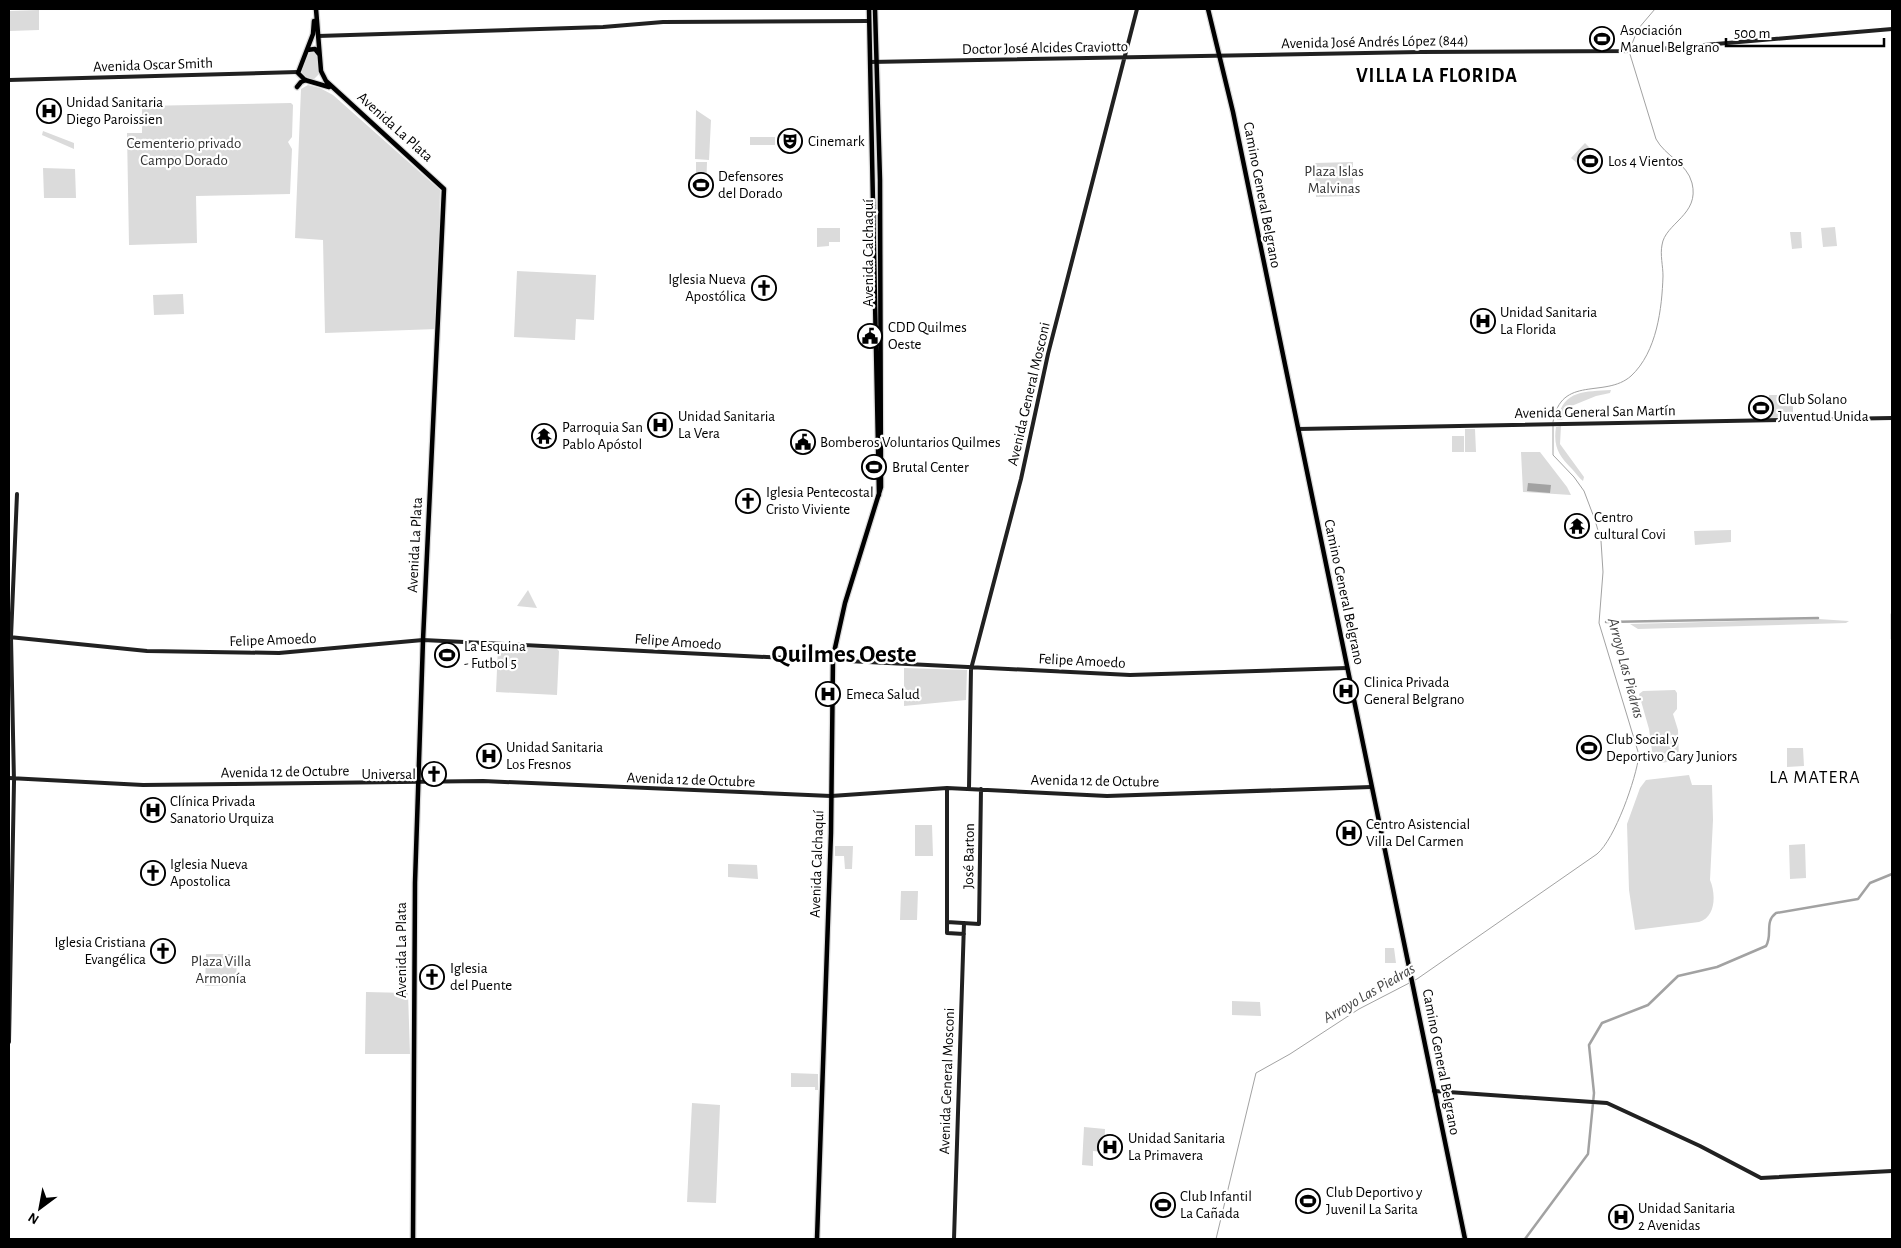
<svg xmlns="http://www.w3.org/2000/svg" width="1901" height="1248" viewBox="0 0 1901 1248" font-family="'Alegreya Sans',sans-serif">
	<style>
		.green { fill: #dbdbdb }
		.water { fill: #a2a2a2 }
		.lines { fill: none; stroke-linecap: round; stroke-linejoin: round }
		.stream { stroke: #a2a2a2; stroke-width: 1 }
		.canal { stroke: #a2a2a2; stroke-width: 2.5 }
		.primary-casing { stroke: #dbdbdb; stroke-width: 7 }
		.secondary { stroke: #212121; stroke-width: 4 }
		.primary { stroke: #000; stroke-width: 4.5 }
		.labels { text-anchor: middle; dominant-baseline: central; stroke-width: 4.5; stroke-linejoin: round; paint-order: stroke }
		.poi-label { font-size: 15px; fill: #000; stroke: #fff; text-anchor: start }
		.street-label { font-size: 15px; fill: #000; stroke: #fff }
		.park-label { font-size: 15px; fill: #323232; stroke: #fff }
		.water-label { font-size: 16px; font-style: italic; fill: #434343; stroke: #fff }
		.quarter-label { font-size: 18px; letter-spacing: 1px; fill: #000; stroke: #fff }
		.district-label { font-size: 20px; font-weight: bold; letter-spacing: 1px; fill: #000; stroke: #fff }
		.town-label { font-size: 25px; font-weight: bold; fill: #000; stroke: #fff }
	</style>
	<rect width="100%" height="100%" fill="#fff"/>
	<path class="green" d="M39,10V30L9,31V11Z
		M311,50L319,56V74L313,80L304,78L301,70Z
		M308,85L320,88L333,95L440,190L437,329L325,333L323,240L295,238L301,89Z
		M291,103L293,105L292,137L288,142L292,149L290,194L196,196L197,243L129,245L127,133H142V106Z
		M696,110L711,120L709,160L695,159Z
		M43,131L74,143V149L42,135Z
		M750,137H775V145H750Z
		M1585,143L1591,149L1577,163L1571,158Z
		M1592,149L1602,158L1588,172L1579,163Z
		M696,162H707L706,194L696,193Z
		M1353,162V196L1316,197L1315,163Z
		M43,168L75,169L76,198H44Z
		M1835,227L1837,246L1823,247L1821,228Z
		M817,228H840V242H829V246L817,247Z
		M1790,232H1801L1802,248L1792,249Z
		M517,271L596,275L594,320L576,319L575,340L514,337Z
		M183,294L184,314L154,315L153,295Z
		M1611,390L1610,393L1596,396L1569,407L1562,420H1557C1564,389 1585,392 1611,390Z
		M1769,395H1793V417L1770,418Z
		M1753,403H1769V414H1754Z
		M1561,426L1560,444L1584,477L1583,481C1579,478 1576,473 1572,469C1559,456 1553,447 1556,427Z
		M1465,429H1475L1476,452H1465Z
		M1452,436H1464V452H1452Z
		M1521,452H1540L1567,487L1571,495L1523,492Z
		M1731,530V542L1695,545L1694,531Z
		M528,590L537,608L517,606Z
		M1818,619L1849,621L1846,623L1638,629L1630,624Z
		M498,647L557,649L559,651L557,695L496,692Z
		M904,668L967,670L966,700L904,706Z
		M1675,690L1677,693V709L1673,714L1678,730L1679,760L1661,763L1657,758H1653L1649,729L1639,694L1643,691Z
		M1597,740L1601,752L1581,756L1578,744Z
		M1787,748H1803L1804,766L1787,767Z
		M1689,775L1692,785H1712L1713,820L1710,880C1716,894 1716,917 1699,922L1635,930L1629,890L1627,824L1640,788L1646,780Z
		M915,825H932L933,856H915Z
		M1805,844L1806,878L1790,879L1789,845Z
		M835,846H853L852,869H845L844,856H835Z
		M728,864L757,865L758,879L728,877Z
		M901,891H918L917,920H900Z
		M1385,948H1394L1396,963H1385Z
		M206,954H237L236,985L205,986Z
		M366,992L408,993L410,1054H365Z
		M1232,1001L1260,1002L1261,1016L1232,1015Z
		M791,1073L818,1074V1090H815V1087H791Z
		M692,1103L720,1105L716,1203L687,1202Z
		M1084,1127L1105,1129L1104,1152L1093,1151V1166L1082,1165Z"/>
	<path class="water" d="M1528,483L1551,485L1550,493L1527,491Z"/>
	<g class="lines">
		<path class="stream" d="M1553,422C1561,374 1605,399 1631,376C1657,352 1662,308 1663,276C1663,266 1660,255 1662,245C1665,223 1700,215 1692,183C1687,163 1665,156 1656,139L1629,51L1638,29L1655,9
			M1216,1239L1256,1073L1290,1054L1359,1009L1417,979L1597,854C1615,839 1636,779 1639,755L1599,623L1603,572L1601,541L1595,520L1584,491L1574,477L1553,455V426"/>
		<path class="canal" d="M1892,614V639
			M1606,622L1818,618
			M1525,1239L1588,1154L1594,1093L1589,1045L1602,1023L1648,1005L1678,976L1717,967L1766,946C1773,935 1764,922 1776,913L1858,899L1870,883L1892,874"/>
		<defs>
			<path id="primary" d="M316,9L321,71L326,81L444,189L423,640L415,883L413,1239
				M869,9L879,495
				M1208,9L1233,112L1465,1239
				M314,21L313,34L298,73L305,80L329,87
				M307,50L315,49L319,54
				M297,87L301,82L306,80
				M817,1239L831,833L833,657L845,603L881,487L880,180L875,9"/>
		</defs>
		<use href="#primary" class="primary-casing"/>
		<path class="secondary" d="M318,36L603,27L663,22L869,21
			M870,62L1420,52L1634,51L1892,29
			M9,80L298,72
			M1298,429L1892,418
			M9,637L147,651L279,653L423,640L1130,675L1347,668
			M9,778L143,785L483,781L831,796L947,788L1107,796L1371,787
			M947,788V933L964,934
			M969,788L971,669L1021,479L1048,354L1137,9
			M947,922L979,924L981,789
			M9,1042L14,782L11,637L17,494
			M1434,1091L1607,1103L1700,1146L1761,1178L1892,1171
			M954,1239L964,923"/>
		<use href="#primary" class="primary"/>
	</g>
	<defs>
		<symbol id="stadium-ring" viewBox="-11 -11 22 22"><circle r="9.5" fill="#fff" stroke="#000" stroke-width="1.5"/><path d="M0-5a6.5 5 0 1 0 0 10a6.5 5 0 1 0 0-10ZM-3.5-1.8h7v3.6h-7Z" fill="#000"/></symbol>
		<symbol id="hospital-ring" viewBox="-11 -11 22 22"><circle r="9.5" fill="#fff" stroke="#000" stroke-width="1.5"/><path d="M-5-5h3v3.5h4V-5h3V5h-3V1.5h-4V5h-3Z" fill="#000"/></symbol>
		<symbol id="theatre-ring" viewBox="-11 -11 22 22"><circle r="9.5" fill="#fff" stroke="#000" stroke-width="1.5"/><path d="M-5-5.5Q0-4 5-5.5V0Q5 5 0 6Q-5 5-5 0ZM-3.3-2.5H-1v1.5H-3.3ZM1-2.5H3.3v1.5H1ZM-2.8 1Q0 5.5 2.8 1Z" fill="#000"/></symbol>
		<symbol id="church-ring" viewBox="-11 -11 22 22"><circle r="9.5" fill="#fff" stroke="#000" stroke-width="1.5"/><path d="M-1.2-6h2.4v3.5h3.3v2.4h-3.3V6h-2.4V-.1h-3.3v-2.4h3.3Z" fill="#000"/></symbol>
		<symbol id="civic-ring" viewBox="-11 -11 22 22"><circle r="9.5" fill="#fff" stroke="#000" stroke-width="1.5"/><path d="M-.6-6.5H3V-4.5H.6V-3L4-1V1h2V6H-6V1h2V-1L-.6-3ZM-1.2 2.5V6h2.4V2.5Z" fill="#000"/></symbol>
		<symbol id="temple-ring" viewBox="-11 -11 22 22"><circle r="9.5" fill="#fff" stroke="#000" stroke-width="1.5"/><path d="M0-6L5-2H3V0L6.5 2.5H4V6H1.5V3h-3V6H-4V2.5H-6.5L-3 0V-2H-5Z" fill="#000"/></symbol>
	</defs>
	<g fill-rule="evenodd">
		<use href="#stadium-ring" x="1588" y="25" width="28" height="28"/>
		<use href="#hospital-ring" x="35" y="97" width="28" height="28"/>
		<use href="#theatre-ring" x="776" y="127" width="28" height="28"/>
		<use href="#stadium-ring" x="1576" y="147" width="28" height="28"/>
		<use href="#stadium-ring" x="687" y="171" width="28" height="28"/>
		<use href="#church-ring" x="750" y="274" width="28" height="28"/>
		<use href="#hospital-ring" x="1469" y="307" width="28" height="28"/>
		<use href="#civic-ring" x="856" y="322" width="28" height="28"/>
		<use href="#stadium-ring" x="1747" y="394" width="28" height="28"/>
		<use href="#hospital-ring" x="646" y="411" width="28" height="28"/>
		<use href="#temple-ring" x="530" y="422" width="28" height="28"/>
		<use href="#civic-ring" x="789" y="428" width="28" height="28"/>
		<use href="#stadium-ring" x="860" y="453" width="28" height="28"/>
		<use href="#church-ring" x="734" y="487" width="28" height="28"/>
		<use href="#temple-ring" x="1563" y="512" width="28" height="28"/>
		<use href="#stadium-ring" x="433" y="641" width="28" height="28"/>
		<use href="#hospital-ring" x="1332" y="677" width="28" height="28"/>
		<use href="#hospital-ring" x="814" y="680" width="28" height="28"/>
		<use href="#stadium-ring" x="1575" y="734" width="28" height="28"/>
		<use href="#hospital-ring" x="475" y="742" width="28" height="28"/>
		<use href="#church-ring" x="420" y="760" width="28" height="28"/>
		<use href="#hospital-ring" x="139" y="796" width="28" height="28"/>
		<use href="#hospital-ring" x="1335" y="819" width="28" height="28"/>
		<use href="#church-ring" x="139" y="859" width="28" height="28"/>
		<use href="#church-ring" x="149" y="937" width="28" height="28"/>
		<use href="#church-ring" x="418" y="963" width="28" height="28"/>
		<use href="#hospital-ring" x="1096" y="1133" width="28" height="28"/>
		<use href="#stadium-ring" x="1294" y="1187" width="28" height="28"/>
		<use href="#stadium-ring" x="1149" y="1191" width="28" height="28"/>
		<use href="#hospital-ring" x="1607" y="1203" width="28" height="28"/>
	</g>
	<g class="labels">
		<g class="poi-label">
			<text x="1620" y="30">Asociación<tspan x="1620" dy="17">Manuel Belgrano</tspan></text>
			<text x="66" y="102">Unidad Sanitaria<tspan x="66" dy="17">Diego Paroissien</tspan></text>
			<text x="808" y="141">Cinemark</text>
			<text x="1608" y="161">Los 4 Vientos</text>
			<text x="718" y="176">Defensores<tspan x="718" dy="17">del Dorado</tspan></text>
			<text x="746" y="279" text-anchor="end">Iglesia Nueva<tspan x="746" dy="17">Apostólica</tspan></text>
			<text x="1500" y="312">Unidad Sanitaria<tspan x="1500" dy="17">La Florida</tspan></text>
			<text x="888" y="327">CDD Quilmes<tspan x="888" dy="17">Oeste</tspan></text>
			<text x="1778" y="399">Club Solano<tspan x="1778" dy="17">Juventud Unida</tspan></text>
			<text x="678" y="416">Unidad Sanitaria<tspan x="678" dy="17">La Vera</tspan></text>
			<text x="562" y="427">Parroquia San<tspan x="562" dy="17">Pablo Apóstol</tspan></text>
			<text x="820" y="442">Bomberos Voluntarios Quilmes</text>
			<text x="892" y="467">Brutal Center</text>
			<text x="766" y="492">Iglesia Pentecostal<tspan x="766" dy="17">Cristo Viviente</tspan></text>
			<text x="1594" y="517">Centro<tspan x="1594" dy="17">cultural Covi</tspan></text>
			<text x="464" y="646">La Esquina<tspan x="464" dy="17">- Futbol 5</tspan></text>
			<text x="1364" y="682">Clinica Privada<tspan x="1364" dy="17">General Belgrano</tspan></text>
			<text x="846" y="694">Emeca Salud</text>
			<text x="1606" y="739">Club Social y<tspan x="1606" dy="17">Deportivo Gary Juniors</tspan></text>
			<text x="506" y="747">Unidad Sanitaria<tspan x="506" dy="17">Los Fresnos</tspan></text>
			<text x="416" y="774" text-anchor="end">Universal</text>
			<text x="170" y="801">Clínica Privada<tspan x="170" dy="17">Sanatorio Urquiza</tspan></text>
			<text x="1366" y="824">Centro Asistencial<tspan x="1366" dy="17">Villa Del Carmen</tspan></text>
			<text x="170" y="864">Iglesia Nueva<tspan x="170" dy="17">Apostolica</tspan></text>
			<text x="146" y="942" text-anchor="end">Iglesia Cristiana<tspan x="146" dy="17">Evangélica</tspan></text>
			<text x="450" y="968">Iglesia<tspan x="450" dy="17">del Puente</tspan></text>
			<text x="1128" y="1138">Unidad Sanitaria<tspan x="1128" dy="17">La Primavera</tspan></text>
			<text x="1326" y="1192">Club Deportivo y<tspan x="1326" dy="17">Juvenil La Sarita</tspan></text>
			<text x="1180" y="1196">Club Infantil<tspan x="1180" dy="17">La Cañada</tspan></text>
			<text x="1638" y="1208">Unidad Sanitaria<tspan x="1638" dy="17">2 Avenidas</tspan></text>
		</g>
		<g class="street-label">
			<text transform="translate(1375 42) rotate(-1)">Avenida José Andrés López (844)</text>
			<text transform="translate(1045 48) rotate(-1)">Doctor José Alcides Craviotto</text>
			<text transform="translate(153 65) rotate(-2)">Avenida Oscar Smith</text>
			<text transform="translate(395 127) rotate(42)">Avenida La Plata</text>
			<text transform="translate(1262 195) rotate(79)">Camino General Belgrano</text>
			<text transform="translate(868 253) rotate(-90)">Avenida Calchaquí</text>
			<text transform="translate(1029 394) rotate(-77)">Avenida General Mosconi</text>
			<text transform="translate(1595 412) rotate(-1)">Avenida General San Martín</text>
			<text transform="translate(415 545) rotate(-87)">Avenida La Plata</text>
			<text transform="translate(1344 592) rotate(78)">Camino General Belgrano</text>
			<text transform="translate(273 640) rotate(-2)">Felipe Amoedo</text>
			<text transform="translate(678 642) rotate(4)">Felipe Amoedo</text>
			<text transform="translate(1082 661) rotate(3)">Felipe Amoedo</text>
			<text transform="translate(285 772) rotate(-1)">Avenida 12 de Octubre</text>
			<text transform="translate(691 780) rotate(2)">Avenida 12 de Octubre</text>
			<text transform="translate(1095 781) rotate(1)">Avenida 12 de Octubre</text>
			<text transform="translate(969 856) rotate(-89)">José Barton</text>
			<text transform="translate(817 864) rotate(-88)">Avenida Calchaquí</text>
			<text transform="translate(401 950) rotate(-90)">Avenida La Plata</text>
			<text transform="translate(1441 1062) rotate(79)">Camino General Belgrano</text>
			<text transform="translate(947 1081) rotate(-88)">Avenida General Mosconi</text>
		</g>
		<g class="park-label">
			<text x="184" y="143">Cementerio privado<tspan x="184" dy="17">Campo Dorado</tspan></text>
			<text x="1334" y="171">Plaza Islas<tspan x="1334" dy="17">Malvinas</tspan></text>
			<text x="221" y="961">Plaza Villa<tspan x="221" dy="17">Armonía</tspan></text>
		</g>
		<g class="water-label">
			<text transform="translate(1626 668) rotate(75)">Arroyo Las Piedras</text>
			<text transform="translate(1369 993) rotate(-30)">Arroyo Las Piedras</text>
		</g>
		<g class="quarter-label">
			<text x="1815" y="778">LA MATERA</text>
		</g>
		<g class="district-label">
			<text x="1437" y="76">VILLA LA FLORIDA</text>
		</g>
		<g class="town-label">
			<text x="844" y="654">Quilmes Oeste</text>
		</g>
	</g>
	<rect width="1901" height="1248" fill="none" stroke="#000000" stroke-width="20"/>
	<g transform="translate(40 1208) rotate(212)" stroke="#ffffff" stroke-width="4" paint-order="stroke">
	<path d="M0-4L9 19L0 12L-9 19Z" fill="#000000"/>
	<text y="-8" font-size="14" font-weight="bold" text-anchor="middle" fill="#000000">N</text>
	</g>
	<path d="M1726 38v8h158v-8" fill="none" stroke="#000000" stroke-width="2.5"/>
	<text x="1734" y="38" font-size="15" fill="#000000" stroke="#ffffff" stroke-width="4" paint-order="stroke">500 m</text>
</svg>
